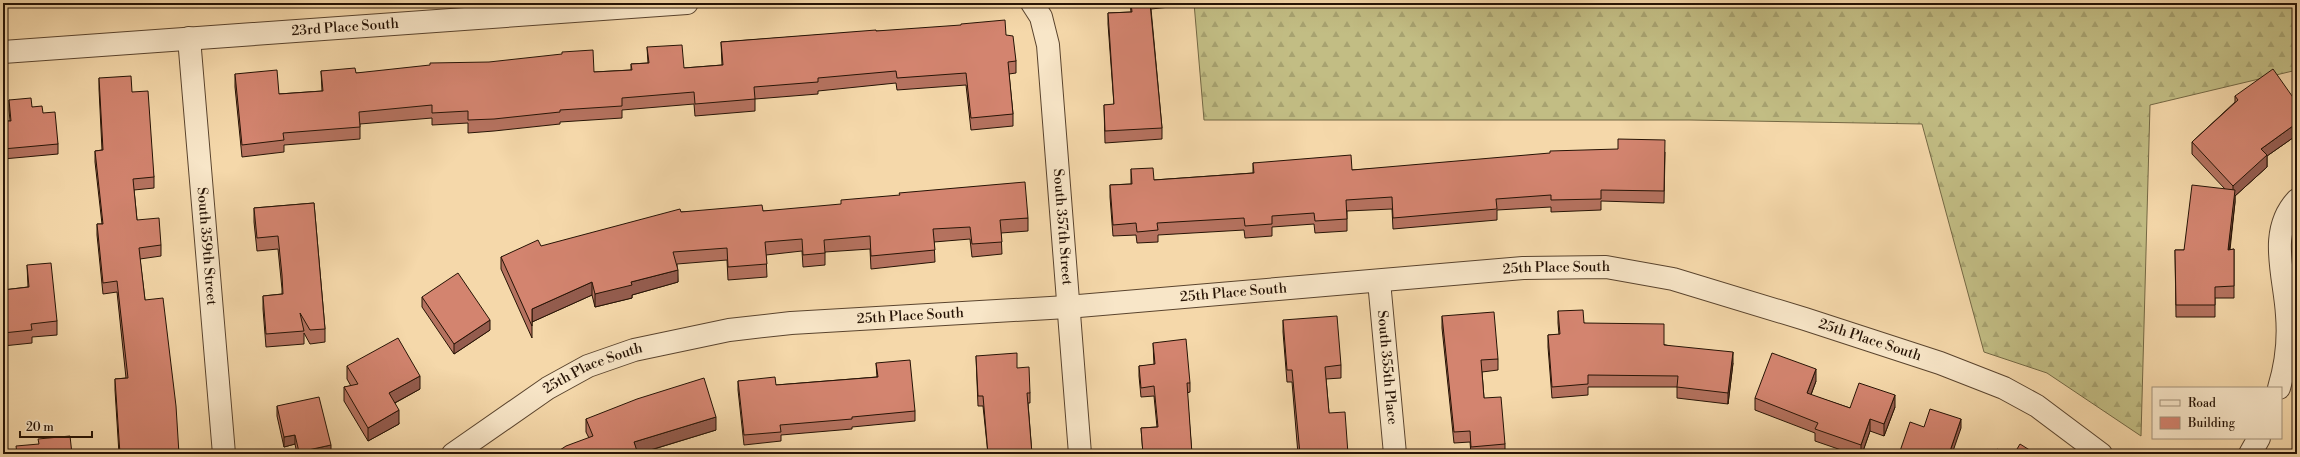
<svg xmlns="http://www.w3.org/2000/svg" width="2300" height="457" viewBox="0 0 2300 457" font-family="'Libre Bodoni',serif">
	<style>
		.forest { fill: url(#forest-firs); stroke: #746844 }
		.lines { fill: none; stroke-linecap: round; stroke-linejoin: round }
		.street-casing { stroke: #5a442e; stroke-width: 24 }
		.street { stroke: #f8e6c8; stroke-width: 22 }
		.wall { fill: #b5725f; stroke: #261305 }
		.shaded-wall { fill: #945c4e; stroke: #261305 }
		.building { fill: #d3846f; stroke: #261305 }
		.labels { text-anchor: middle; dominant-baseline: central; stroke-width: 3; stroke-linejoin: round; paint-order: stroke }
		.street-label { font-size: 14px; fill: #261305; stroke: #f8e6c8 }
	</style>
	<defs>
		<pattern id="forest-firs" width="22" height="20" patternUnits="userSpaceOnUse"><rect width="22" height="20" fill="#c2bd84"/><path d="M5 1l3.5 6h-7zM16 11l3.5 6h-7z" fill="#a7a270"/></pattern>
	</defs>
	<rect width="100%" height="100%" fill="#f5d8aa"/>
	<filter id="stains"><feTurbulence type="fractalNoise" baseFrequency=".005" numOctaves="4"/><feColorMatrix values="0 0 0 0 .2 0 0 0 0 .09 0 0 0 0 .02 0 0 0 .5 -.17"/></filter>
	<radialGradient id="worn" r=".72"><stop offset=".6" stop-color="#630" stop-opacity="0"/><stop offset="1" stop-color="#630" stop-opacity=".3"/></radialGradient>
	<path class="forest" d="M1194,3H2297V70L2150,105L2141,436L2047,373L1984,352L1922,124L1690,120H1204Z"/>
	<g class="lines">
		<defs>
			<g id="street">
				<path id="s1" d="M1032,3L1041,17L1048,45L1080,454"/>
				<path id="s2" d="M189,38L224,454"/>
				<path id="s3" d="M3,52L687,3"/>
				<path id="s4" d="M1379,281L1395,454"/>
				<path d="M2279,388C2286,365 2289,339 2287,315C2285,276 2267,232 2297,200"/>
				<path id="s5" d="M453,454L548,388L588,366L634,350L729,330L791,323L1067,307L1523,268L1606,267L1673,279L1805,319L1940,363L2004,388L2037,406L2101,454"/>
				<path d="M2250,454L2259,438"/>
			</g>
		</defs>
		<use href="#street" class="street-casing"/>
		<use href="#street" class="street"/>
	</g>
	<path class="wall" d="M6,3H33L7,6Z
		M1130,3H1189V5L1151,9L1162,128V139L1105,143L1104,105H1114L1108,24V13L1131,12Z
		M876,31L1006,35L1016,61V73L1009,74L1013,114V126L971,130L966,85L897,90L896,83L818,91V94L755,99V111L695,116L694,104L622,110V118L560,122V124L494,131L468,133V123L432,125V118L360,124V139L284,145V152L242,157L235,87V74L279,94L322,91L321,71L356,73L594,72L631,70V64L648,63L647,47L684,68L722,65L721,42Z
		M99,78L132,92L154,177V188L134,190L137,220L161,245V256L140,259L145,300L179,454H119L115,390V379L126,378L117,292L103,294L97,235V224H102L95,162V151L102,150L99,89Z
		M2235,96L2297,103V135L2267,156V167L2235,196V202L2230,250L2234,249V298H2215V317H2176L2175,250H2184L2225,189L2192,154V142L2235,102Z
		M9,100L32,107L43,113L58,144V154L3,159V121H10L9,110Z
		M1665,152L1664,203L1601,201V210L1551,212V207L1497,210V220L1393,229L1392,209L1347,211V231L1315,233L1314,224L1272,227V236L1245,238L1244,230L1158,235V242L1137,243L1136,235L1113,236L1110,197V185L1131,184V169L1154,180L1253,173V163L1352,170Z
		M314,203L325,329V342L310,344L304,333V344L266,347L263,309V296L282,294V289L278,249L257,251L254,222V208Z
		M763,211L1028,218V231L1001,233L1002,254L972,257L970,239L934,242L935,262L871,269L870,249L825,252V265L803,267L802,251L766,255L767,277L728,280L727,260L677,264L678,282L632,295V298L595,307L592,295L532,322V338L501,269V257L681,212Z
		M27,265L57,321V335L32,337V343L3,346V290L28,287Z
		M422,297L490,330L454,354L422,307Z
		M1558,311L1584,323L1733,363L1728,404L1677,398V387H1588V395L1552,398L1548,347V335H1559L1558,323Z
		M1442,316L1498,359V370L1482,372L1484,398L1505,444V454H1471L1470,442L1454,443L1442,328Z
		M1283,320L1341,365V378L1326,379L1329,413L1348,454H1298L1292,382H1287L1283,332Z
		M1153,343L1190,383V392L1187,393L1192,454H1143L1141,428L1157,427L1154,396L1141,397L1139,376V366L1154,365Z
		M976,356L1017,368L1030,393V403H1028L1032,454H988L983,406H978Z
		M876,363L915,411V421L852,427V429L781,435V441L744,445L738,390V381L776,385L877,377Z
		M347,366L420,389L395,403L399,424L368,441L344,401V387L351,386L347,379Z
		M1816,381L1811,395L1850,408L1895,407L1884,436L1870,431L1862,454H1853L1815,441V433L1755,410V398Z
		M277,406L331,454H297L295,444L284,447L277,416Z
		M586,419L716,430L638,454L589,438L586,432Z"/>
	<path class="shaded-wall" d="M2297,123V135L2267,156V167L2235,196V202L2228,261V250L2233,198V186L2261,149Z
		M678,270V282L632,295V298L595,307V294L631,282Z
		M592,282V295L532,322V309Z
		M490,320V330L454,354V344Z
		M1733,352V363L1728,404V393Z
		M1816,369V381L1807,405V393Z
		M420,376V389L389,406V393Z
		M1895,395V407L1884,436V424Z
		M399,410V424L368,441V428Z
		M716,417V430L637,454L634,442Z
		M1870,419V431L1862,454H1861V445Z
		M1961,419V428L1952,454H1949Z
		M295,435V444L284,447V437Z
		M331,445V454H299V452Z"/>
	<path class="building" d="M1131,3H1150L1162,128L1105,131L1104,105L1114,104L1108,13L1132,12Z
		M1005,20L1006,35L1013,36L1016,61L1008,62L1013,114L971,118L966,73L897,78L896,71L818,78V82L754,87L755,99L695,104L694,92L622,98V106L560,110V112L494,119L468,120V111L432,113V105L359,112L360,127L283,133L284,140L242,145L235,74L277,70L279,94L323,91L321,71L355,68L356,73L430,65V63L489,62L562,54V52L593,50L594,72L632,70L631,64L649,63L647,47L682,45L684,68L723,65L721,42L876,30V31L961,25V24Z
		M2273,69L2297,103V123L2261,149L2267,155L2233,186L2192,142L2238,100L2235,96Z
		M131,76L132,92L148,91L154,177L133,179L137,220L159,218L161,245L139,248L145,300L163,298L176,406L179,454H120L115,379L128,378L117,281L103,283L97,224H103L95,151L103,150L99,78Z
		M31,98L32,107L42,106L43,113L55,112L58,144L3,149V121H11L9,100Z
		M1618,139L1665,140L1664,191L1601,190V199L1551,200V195L1496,199L1497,209L1393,218L1392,197L1346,200L1347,219L1315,221L1314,213L1272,216V224L1245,226L1244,218L1157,223L1158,230L1137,232L1136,223L1113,225L1110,185L1132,184L1131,169L1153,168L1154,180L1254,173L1253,163L1351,155L1352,170L1550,153V151L1618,149Z
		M1025,182L1028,218L1000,220L1002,242L972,244L970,227L933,229L935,250L871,256L870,236L824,240L825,253L803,255L802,239L765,242L767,264L728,267L727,248L673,252L678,270L631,282L632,285L595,294L592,282L532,309V326L501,257L538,240L541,246L680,209L681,212L762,205L763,211L841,204V200L900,195L899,193Z
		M2192,185L2235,190L2228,250L2234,249V286L2215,287V305H2176L2175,250H2184Z
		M314,203L325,329L310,330L300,313L304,331L266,334L263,296L283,294L282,275L278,236L257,238L254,208Z
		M51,263L57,321L31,324L32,330L3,333V290L29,287L27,265Z
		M458,273L490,320L454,344L422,297Z
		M1583,310L1584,323L1664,324V345L1733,352L1728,393L1677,387L1678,376L1588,375V384L1552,387L1548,335L1560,334L1558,311Z
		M1494,312L1498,359L1481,360L1484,398L1501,397L1505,444L1471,447L1470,431L1454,432L1442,316Z
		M1337,316L1341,365L1325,367L1329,413L1345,412L1348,454H1300L1292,370H1287L1283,320Z
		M398,338L420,376L389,393L399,410L368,428L344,387L358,384L347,366Z
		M1186,339L1190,383H1187L1192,454H1143L1141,428L1158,427L1154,386L1141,388L1139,366L1155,364L1153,343Z
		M1017,353V368L1029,367L1030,393H1027L1032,454H988L983,396H978L976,356Z
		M1772,353L1816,369L1807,393L1850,408L1859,383L1895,395L1884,424L1870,419L1861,445L1815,429L1818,423L1755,398Z
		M910,360L915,411L852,417V419L780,425L781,432L744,435L738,381L775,377L776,385L878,377L876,363Z
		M704,378L716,417L634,442L638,454H554L566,446L593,436L586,419L637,399Z
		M319,397L331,445L299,452L295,435L284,437L277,406Z
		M1930,409L1961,419L1949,454H1899L1910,422L1924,427Z
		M70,436L72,454H17L16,446L39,444L38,439Z
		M2020,444L2036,454H2014Z
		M1997,449L2005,454H1994Z"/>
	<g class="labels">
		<g class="street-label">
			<text stroke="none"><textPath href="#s3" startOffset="343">23rd Place South</textPath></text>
			<text stroke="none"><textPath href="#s1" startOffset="228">South 357th Street</textPath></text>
			<text stroke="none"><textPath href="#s2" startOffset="209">South 359th Street</textPath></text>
			<text stroke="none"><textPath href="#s5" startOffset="1137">25th Place South</textPath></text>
			<text stroke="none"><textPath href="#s5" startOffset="813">25th Place South</textPath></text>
			<text stroke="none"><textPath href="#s5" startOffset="489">25th Place South</textPath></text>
			<text stroke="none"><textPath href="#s5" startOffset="1461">25th Place South</textPath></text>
			<text stroke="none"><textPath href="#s4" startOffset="87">South 355th Place</textPath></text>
			<text stroke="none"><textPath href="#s5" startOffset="165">25th Place South</textPath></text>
		</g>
	</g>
	<rect width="2300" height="457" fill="none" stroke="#f5d8aa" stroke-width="16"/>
	<rect x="4" y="4" width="2292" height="449" fill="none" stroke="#261305" stroke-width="2"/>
	<rect x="8" y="8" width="2284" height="441" fill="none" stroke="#261305"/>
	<rect x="2152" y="387" width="130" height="52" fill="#f8e6c8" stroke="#a4927a"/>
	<rect x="2160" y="400" width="20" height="6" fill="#f8e6c8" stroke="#a4927a"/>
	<text x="2188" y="407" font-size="12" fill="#261305">Road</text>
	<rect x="2160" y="417" width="20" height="12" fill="#d3846f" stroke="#a4927a"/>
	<text x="2188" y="427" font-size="12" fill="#261305">Building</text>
	<path d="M20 431v6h72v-6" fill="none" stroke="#261305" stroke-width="2"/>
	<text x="26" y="431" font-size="12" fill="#261305" stroke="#f8e6c8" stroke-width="3" paint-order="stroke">20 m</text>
	<rect width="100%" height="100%" filter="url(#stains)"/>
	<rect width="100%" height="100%" fill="url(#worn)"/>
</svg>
